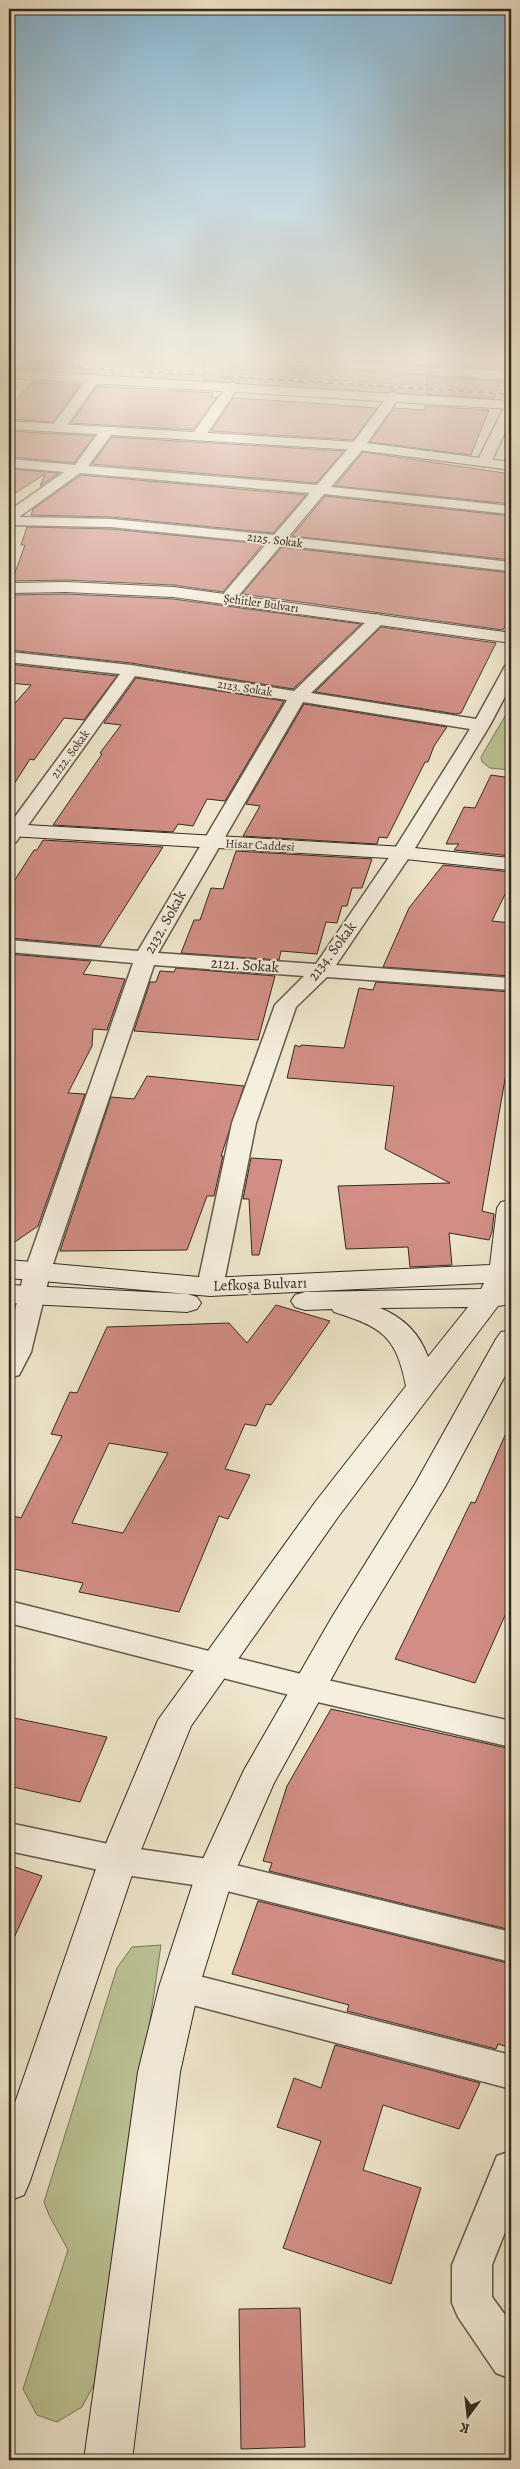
<svg xmlns="http://www.w3.org/2000/svg" width="520" height="2469" viewBox="0 0 520 2469" font-family="Alegreya,serif">
	<style>
		.green { fill: #bcc496; stroke: #78775c }
		.building { fill: #d28e86; stroke: #332a21; fill-rule: evenodd }
		.lines { fill: none; stroke-linecap: round; stroke-linejoin: round }
		.street-casing { stroke: #62594c; stroke-width: 3 }
		.secondary-casing { stroke: #332a21; stroke-width: 2 }
		.street { fill: #f5efde; fill-rule: evenodd }
		.secondary { fill: #f5efde; fill-rule: evenodd }
		.rail { stroke: #332a21; stroke-width: 2; stroke-dasharray: 5 5; stroke-linecap: butt }
		.labels { text-anchor: middle; dominant-baseline: central; stroke-width: 4; stroke-linejoin: round; paint-order: stroke }
		.far-street-label { font-size: 12px; fill: #332a21; stroke: #f5efde }
		.street-label { font-size: 15px; fill: #332a21; stroke: #f5efde }
	</style>
	<rect width="100%" height="100%" fill="#efe7cd"/>
	<filter id="stains"><feTurbulence type="fractalNoise" baseFrequency=".004" numOctaves="4"/><feColorMatrix values="0 0 0 0 .2 0 0 0 0 .09 0 0 0 0 .02 0 0 0 .5 -.17"/></filter>
	<radialGradient id="worn" r=".72"><stop offset=".6" stop-color="#630" stop-opacity="0"/><stop offset="1" stop-color="#630" stop-opacity=".3"/></radialGradient>
	<path class="green" d="M9,356H198L511,378V391L9,360Z
		M9,364L511,395V401L9,369Z
		M511,706V770L490,768L482,762L481,757Z
		M161,1945L98,2377L82,2407L57,2422L37,2415L23,2389L68,2250L49,2215L44,2202L117,1968L132,1947Z"/>
	<path class="building" d="M205,356H222L229,362L240,363L224,381L204,380Z
		M428,356H511V357L506,370L428,365Z
		M427,376L501,381L494,398L426,394Z
		M32,382L42,383L80,385L53,422L9,419V407Z
		M97,386L214,393L211,397H217L193,430L71,423Z
		M233,398L299,402L377,408L353,440L211,431Z
		M425,406L489,410L471,455L370,442L394,408L425,410Z
		M9,431L94,436L74,463L9,457Z
		M112,437L344,451L316,483L92,464Z
		M363,452L511,474V504L335,486Z
		M9,469L59,473L40,486L45,474L9,497Z
		M81,475L306,495L273,533L111,517L31,515L33,509Z
		M325,496L511,516V560L292,536Z
		M27,527L111,529L263,544L223,592L173,585L66,580L12,581L25,545H21Z
		M282,547L511,573V613L503,630L242,594Z
		M66,594L173,599L361,624L293,689L131,663L9,650V595Z
		M381,627L496,643L461,713L456,714L315,692Z
		M9,664L117,676L84,720L64,718L34,760L30,759L9,792V710L31,685L9,683Z
		M136,678L284,701L225,801L207,799L193,826L178,824L173,832L53,825L102,754L100,753L121,725L104,723Z
		M304,704L447,727L434,746L428,762H425L387,838L379,837L377,844L243,836L260,806L246,804Z
		M491,775L511,778V856L454,850L459,844H446L464,807L475,808Z
		M43,840L163,847L100,946L9,938V889L34,850H37Z
		M236,851L372,859L362,888H352L347,906H342L337,923L326,922L317,954L281,951L279,960L181,953L194,920H200L211,888L223,889Z
		M443,865L511,872V882L492,921L511,923V976L383,967L409,908Z
		M9,954L91,961L83,974L125,979L107,1030L93,1029L92,1046L68,1093L85,1094L38,1226L9,1246Z
		M176,968L275,976L258,1040L134,1031L150,982H156L160,971L174,972Z
		M376,982L511,992V1045L482,1211L494,1214L492,1232L489,1240L449,1233L452,1265L410,1267L408,1247L346,1249L338,1186L450,1183L385,1149L394,1086L287,1078L295,1045L300,1047L301,1045L344,1048L359,988L373,990Z
		M147,1076L244,1086L221,1156H223L214,1196H207L187,1250L60,1251L111,1097L134,1099Z
		M251,1158L282,1160L259,1255H252L249,1199H243Z
		M276,1305L330,1321L271,1405L266,1404L256,1426L245,1424L225,1469L250,1475L228,1519L219,1516L179,1612L79,1592L83,1583L9,1568V1515L21,1518L62,1436L51,1434L70,1392L77,1393L107,1327L229,1323L247,1343ZM109,1443L168,1453L123,1533L72,1523Z
		M511,1422V1602L475,1683L395,1659L471,1502L475,1503Z
		M331,1709L511,1749V1930L269,1871L272,1863L263,1861L287,1786Z
		M9,1717L107,1737L80,1802L9,1786Z
		M9,1865L42,1876L9,1949Z
		M258,1901L511,1964V2048L498,2044L496,2049L347,2011L349,2005L232,1974Z
		M335,2045L480,2083L459,2129L383,2105L363,2170L421,2188L391,2284L283,2248L321,2141L277,2127L294,2078L321,2088Z
		M300,2308L305,2447L241,2449L239,2309Z"/>
	<g class="lines">
		<defs>
			<path id="street" d="M224,356H274L511,372V380L230,360Z
				M94,374L100,378L63,431H53L51,428L53,425L90,375Z
				M233,382L239,386L204,438H194L192,435L194,432L229,383Z
				M394,392L400,396L363,449L331,487L511,506V514L324,494L288,537L511,562V571L281,545L234,601L228,603L220,598L267,543L111,527L9,525V511L64,472L9,467V459L75,465L102,428L107,427L114,431L88,466L317,485L353,443L390,393ZM80,473L310,493L274,535L111,519L19,517Z
				M511,402V419L491,462L484,466L479,465L477,462L505,406Z
				M378,614L386,619L384,622L311,693L476,719L503,670L505,666L511,665V685L490,725L412,853L336,965L511,978V990L327,977L296,1007L256,1123L223,1287L219,1293L210,1295L201,1293L197,1287L232,1123L275,1005L304,976L154,965L50,1273L31,1352L19,1375L9,1378V1335L24,1273L133,963L9,952V940L138,951L287,700L135,676L16,842L9,844V825L120,674L9,662V652L131,665L294,691L372,616ZM303,702L470,729L392,853L316,964L158,953Z
				M9,1601L309,1676L511,1721V1747L309,1700L9,1623Z
				M9,1823L118,1846L215,1860L511,1932V1962L215,1888L118,1874L9,1851Z
				M179,1971L511,2055V2089L166,1998L161,1987L166,1976Z
				M511,2151V2217L492,2265V2297L511,2323V2379L496,2373L458,2317L452,2303V2265L497,2156Z"/>
			<path id="secondary" d="M9,370L511,401V409L9,378Z
				M9,421L358,442L511,462V470L358,450L9,429Z
				M66,582L173,587L511,633V643L173,597L66,592L9,593V583Z
				M9,824L405,847L511,858V870L405,859L9,836Z
				M511,1200V1285L509,1289L511,1290V1304L498,1306L338,1517L191,1726L137,1860L30,2181L24,2195L9,2201V2120L99,1860L158,1720L316,1501L406,1386C396,1335 381,1327 334,1312L332,1309L305,1310L295,1307L291,1301L295,1295L305,1292L481,1289L484,1283L210,1296L9,1278V1260L210,1278L490,1265L497,1208L501,1202ZM468,1307L428,1357C420,1334 403,1317 380,1308Z
				M9,1285L187,1294L197,1297L201,1303L197,1309L187,1312L9,1303Z
				M511,1330V1365L445,1487L356,1634L274,1783L234,1874L199,1987L180,2072L132,2460H84L138,2072L159,1987L196,1874L244,1770L332,1617L415,1484L496,1339L501,1332Z"/>
		</defs>
		<use href="#street" class="street-casing"/>
		<use href="#secondary" class="secondary-casing"/>
		<use href="#street" class="street"/>
		<use href="#secondary" class="secondary"/>
		<path class="rail" d="M9,363L511,394"/>
	</g>
	<linearGradient id="sky" x2="0" y2="1"><stop stop-color="#89b8d5"/><stop offset="0.51" stop-color="#f8f4e8"/><stop offset="1" stop-color="#f8f4e8" stop-opacity="0"/></linearGradient>
	<rect width="520" height="701" fill="url(#sky)"/>
	<g class="labels">
		<g class="far-street-label">
			<text transform="translate(275 540) rotate(7)">2125. Sokak</text>
			<text transform="translate(261 603) rotate(8)">Şehitler Bulvarı</text>
			<text transform="translate(245 688) rotate(9)">2123. Sokak</text>
			<text transform="translate(70 754) rotate(-54)">2122. Sokak</text>
			<text transform="translate(260 845) rotate(3)">Hisar Caddesi</text>
		</g>
		<g class="street-label">
			<text transform="translate(165 922) rotate(-61)">2132. Sokak</text>
			<text transform="translate(332 951) rotate(-53)">2134. Sokak</text>
			<text transform="translate(245 965) rotate(4)">2121. Sokak</text>
			<text transform="translate(260 1284) rotate(-2)">Lefkoşa Bulvarı</text>
		</g>
	</g>
	<rect width="520" height="2469" fill="none" stroke="#efe7cd" stroke-width="30"/>
	<rect x="10" y="10" width="500" height="2449" fill="none" stroke="#332a21" stroke-width="2.5"/>
	<rect x="15" y="15" width="490" height="2439" fill="none" stroke="#332a21"/>
	<g transform="translate(468 2416) rotate(195)" stroke="#f5efde" stroke-width="4" paint-order="stroke">
	<path d="M0-4L9 19L0 12L-9 19Z" fill="#332a21"/>
	<text y="-8" font-size="14" font-weight="bold" text-anchor="middle" fill="#332a21">K</text>
	</g>
	<rect width="100%" height="100%" filter="url(#stains)"/>
	<rect width="100%" height="100%" fill="url(#worn)"/>
</svg>
